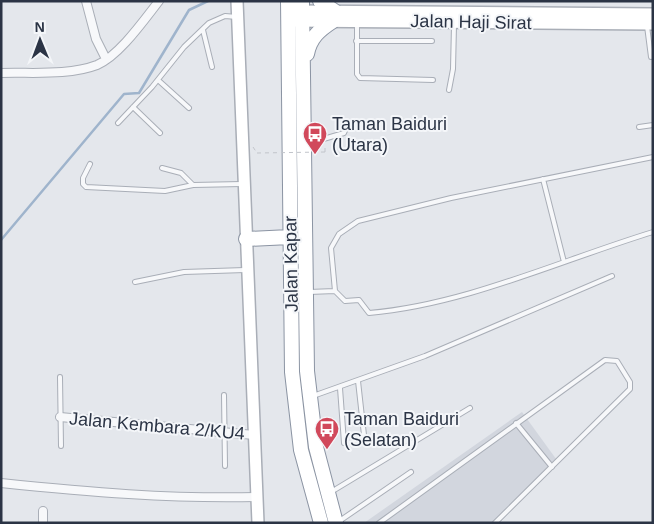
<svg xmlns="http://www.w3.org/2000/svg" width="654" height="524" viewBox="0 0 654 524" font-family="Helvetica,sans-serif">
	<style>
		.built { fill: #d2d6de }
		.lines { fill: none; stroke-linecap: round; stroke-linejoin: round }
		.stream { stroke: #9fb4cc; stroke-width: 2.5 }
		.lane-casing { stroke: #a9aeb7; stroke-width: 6 }
		.street-casing { stroke: #a9aeb7; stroke-width: 10 }
		.secondary-casing { stroke: #a9aeb7; stroke-width: 14 }
		.highway-casing { stroke: #8b94a3; stroke-width: 16 }
		.path { stroke: #c2c5cb; stroke-width: 1; stroke-dasharray: 4 4; stroke-linecap: butt }
		.lane { stroke: #f7f8fa; stroke-width: 4 }
		.street { stroke: #f7f8fa; stroke-width: 8 }
		.secondary { stroke: #fff; stroke-width: 11 }
		.highway { stroke: #fff; stroke-width: 14 }
		.path-bridge { stroke: #c2c5cb; stroke-width: 1; stroke-dasharray: 4 4; stroke-linecap: butt }
		.labels { text-anchor: middle; dominant-baseline: central; stroke-width: 4; stroke-linejoin: round; paint-order: stroke }
		.street-label { font-size: 18px; fill: #2b3445; stroke: #f4f6f9 }
		.poi-label { font-size: 18px; fill: #2b3445; stroke: #f4f6f9; text-anchor: start }
	</style>
	<rect width="100%" height="100%" fill="#e4e7ec"/>
	<path class="built" d="M522,412L559,463L499,523H364Z"/>
	<g class="lines">
		<path class="stream" d="M1,240L124,94L139,93L189,10L208,1"/>
		<defs>
			<path id="lane" d="M357,24V74L360,78L433,80
				M647,26L651,57
				M203,30L212,67
				M356,41H432
				M158,80L189,108
				M449,90L453,69L454,25
				M133,107L160,133
				M118,123L152,87L184,47L209,23L225,16L237,17
				M639,127L653,125
				M307,140H320L344,133L348,124
				M653,157L451,198L358,221L339,234L331,248L335,291L345,301L359,300L369,313C465,305 561,260 653,232
				M90,164L83,178V184L86,187L165,191L193,185L242,184
				M162,168L181,173L193,185
				M543,179L564,262
				M135,282L184,272L245,270
				M309,292L335,291
				M60,377L61,446
				M358,381L364,435
				M340,388L344,443
				M224,395L225,466
				M313,396L425,356L612,276
				M516,423L552,467
				M331,492L470,408
				M338,522L411,472
				M379,523L605,360L617,361L630,382V389L495,523"/>
			<path id="street" d="M86,1L96,39L106,59
				M1,73C32,72 68,76 97,65C119,56 144,20 159,1
				M60,417L254,435
				M1,483C88,492 169,499 257,497
				M43,511V523"/>
			<path id="secondary" d="M237,1L258,523
				M295,11L653,14
				M289,21L653,24"/>
			<path id="highway" d="M288,1L292,372L301,450L321,523
				M302,1L307,371L316,447L336,523
				M320,1L336,12
				M307,54C310,38 319,30 333,21
				M246,239L290,237"/>
		</defs>
		<use href="#lane" class="lane-casing"/>
		<use href="#street" class="street-casing"/>
		<use href="#secondary" class="secondary-casing"/>
		<use href="#highway" class="highway-casing"/>
		<path class="path" d="M253,147L257,153
			M325,152V146"/>
		<use href="#lane" class="lane"/>
		<use href="#street" class="street"/>
		<use href="#secondary" class="secondary"/>
		<use href="#highway" class="highway"/>
		<path class="path-bridge" d="M257,153L325,152"/>
	</g>
	<defs>
		<symbol id="bus-pin" viewBox="-11 -11 22 30"><path d="M0 17L-7.5 6A9.5 9.5 0 1 1 7.5 6Z" fill="#d1495b" stroke="#f4f6f9"/><path d="M-5-6H5V4H4V6H2V4H-2V6H-4V4H-5ZM-3.5-4V0h7V-4ZM-3.5 1.2v1.5H-2V1.2ZM2 1.2v1.5H3.5V1.2Z" fill="#fff"/></symbol>
	</defs>
	<g fill-rule="evenodd">
		<use href="#bus-pin" x="301" y="120" width="28" height="38"/>
		<use href="#bus-pin" x="313" y="415" width="28" height="38"/>
	</g>
	<g class="labels">
		<g class="street-label">
			<text transform="translate(471 22) rotate(1)">Jalan Haji Sirat</text>
			<text transform="translate(291 264) rotate(-91)">Jalan Kapar</text>
			<text transform="translate(157 426) rotate(5)">Jalan Kembara 2/KU4</text>
		</g>
		<g class="poi-label">
			<text x="332" y="124">Taman Baiduri<tspan x="332" dy="21">(Utara)</tspan></text>
			<text x="344" y="419">Taman Baiduri<tspan x="344" dy="21">(Selatan)</tspan></text>
		</g>
	</g>
	<rect width="654" height="524" fill="none" stroke="#2b3445" stroke-width="5"/>
	<g transform="translate(40 40) rotate(359)" stroke="#f4f6f9" stroke-width="4" paint-order="stroke">
	<path d="M0-4L9 19L0 12L-9 19Z" fill="#2b3445"/>
	<text y="-8" font-size="14" font-weight="bold" text-anchor="middle" fill="#2b3445">N</text>
	</g>
</svg>
